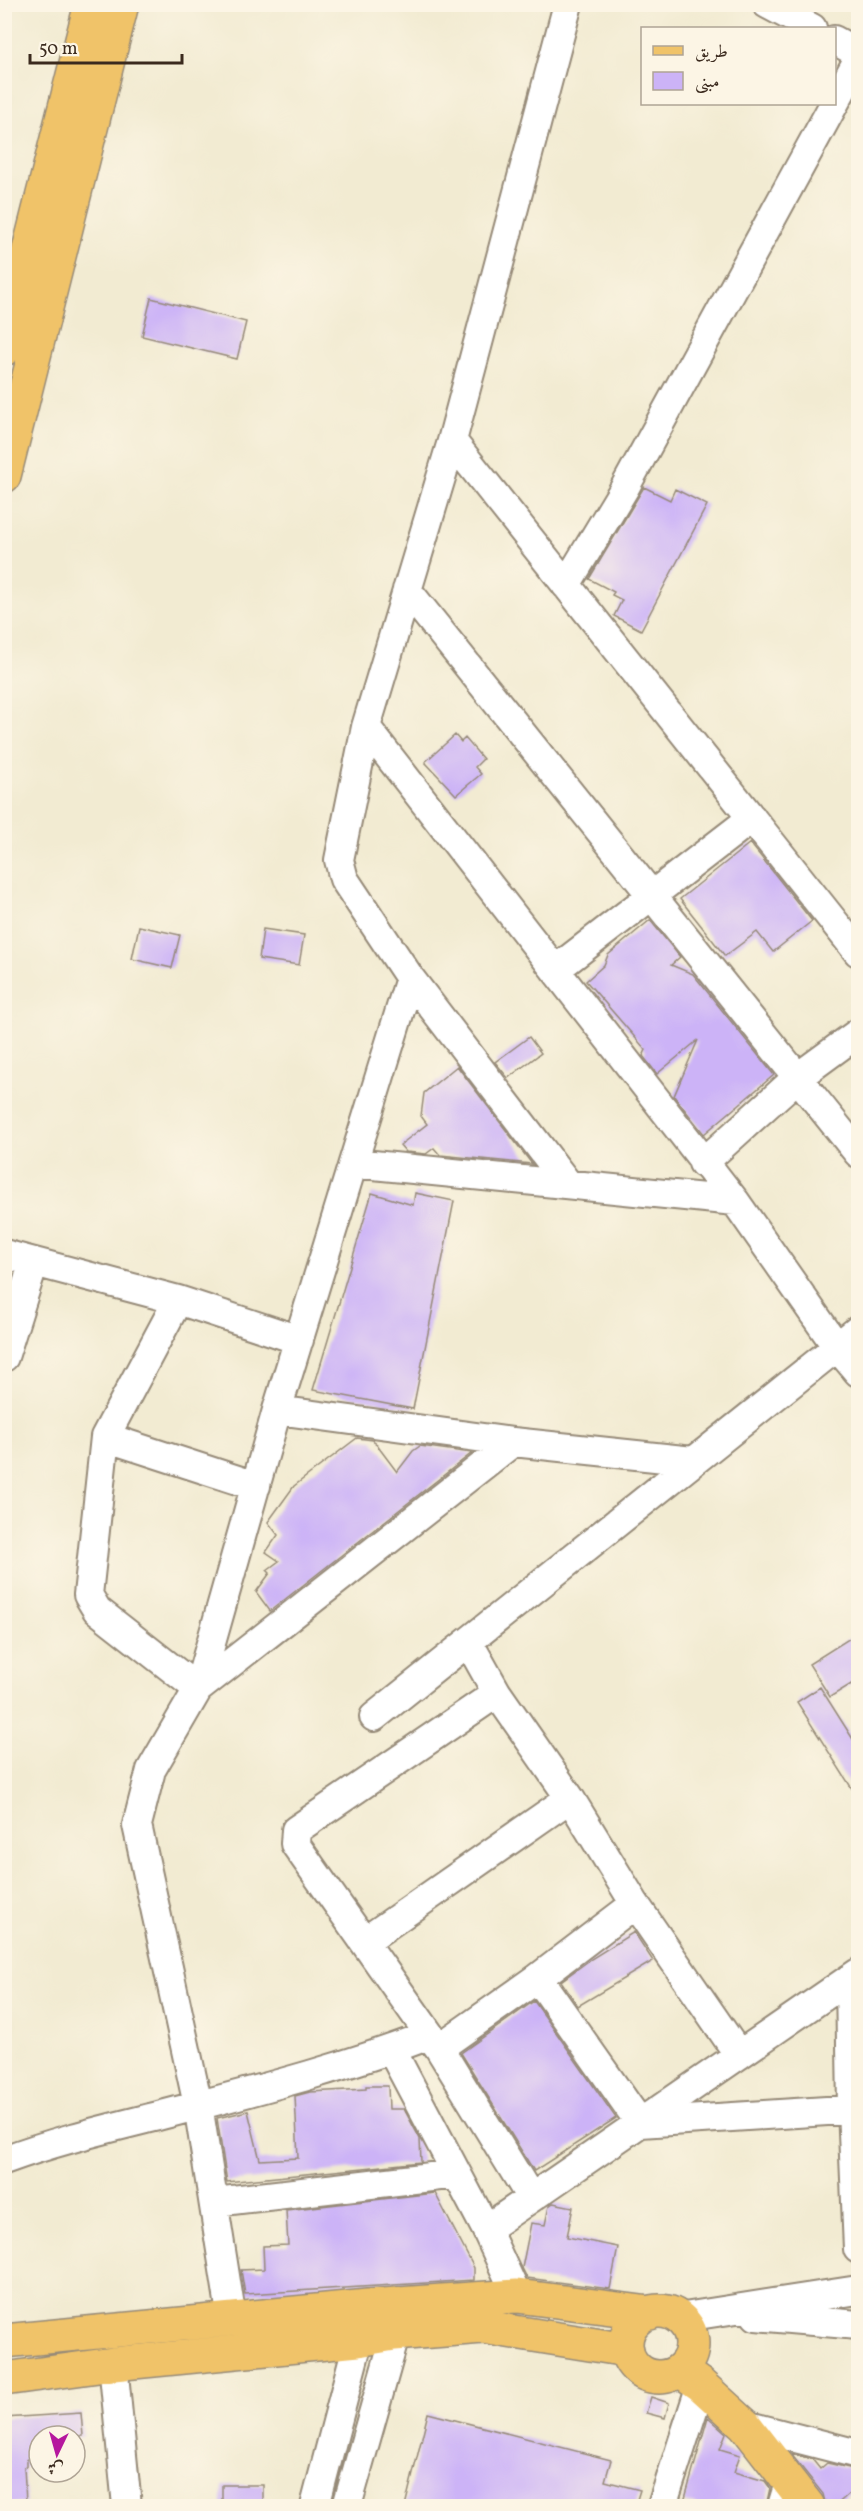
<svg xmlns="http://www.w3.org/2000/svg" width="863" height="2511" viewBox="0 0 863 2511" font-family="Vollkorn,Amiri,serif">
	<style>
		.building { fill: #ccb3f7 }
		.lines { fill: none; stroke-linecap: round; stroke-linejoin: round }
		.minor-casing { stroke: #968a78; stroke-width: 32 }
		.major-casing { stroke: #968a78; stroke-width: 36 }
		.highway-casing { stroke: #968a78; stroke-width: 36 }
		.minor { stroke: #fff; stroke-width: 28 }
		.major { stroke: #f0c369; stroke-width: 33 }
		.highway { stroke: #f0c369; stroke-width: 33 }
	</style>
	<rect width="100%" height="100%" fill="#fcf5e5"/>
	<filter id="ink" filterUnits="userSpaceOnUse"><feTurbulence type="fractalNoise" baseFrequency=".0167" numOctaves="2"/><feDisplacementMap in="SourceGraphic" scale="12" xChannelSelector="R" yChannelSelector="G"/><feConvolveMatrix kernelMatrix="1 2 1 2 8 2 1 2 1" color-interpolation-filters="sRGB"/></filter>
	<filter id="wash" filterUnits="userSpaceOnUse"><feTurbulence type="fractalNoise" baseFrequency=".008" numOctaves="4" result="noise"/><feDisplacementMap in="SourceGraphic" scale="24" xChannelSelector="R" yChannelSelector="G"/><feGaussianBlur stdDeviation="1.35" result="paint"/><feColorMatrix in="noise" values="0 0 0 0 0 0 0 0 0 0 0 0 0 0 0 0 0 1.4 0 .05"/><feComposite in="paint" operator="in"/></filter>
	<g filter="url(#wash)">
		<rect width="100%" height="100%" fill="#f2ebd2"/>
		<g id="blocks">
			<path class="building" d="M151,298L246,322L237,359L142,336Z
				M644,487L670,500L675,489L707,505L641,630L614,616L622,600L612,595L614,592L589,579Z
				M455,735L461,742L465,738L483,759L475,767L481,774L456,795L425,762Z
				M750,843L812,921L773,952L757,932L725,956L680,899Z
				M650,920L680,957L671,965L693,974L774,1075L704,1134L674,1096L698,1040L657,1074L643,1056L646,1050L586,981L604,965L608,955Z
				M139,926L180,935L172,968L132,959Z
				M263,929L304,935L299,965L259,959Z
				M529,1037L541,1053L508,1078L495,1062Z
				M457,1066L532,1164L440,1155L434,1148L426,1154L406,1152L400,1145L427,1124L421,1116L424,1093Z
				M372,1193L413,1205L415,1193L454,1201L413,1409L313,1390Z
				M357,1438L373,1440L397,1472L413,1451L420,1446L472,1453L270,1611L256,1592L270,1573L267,1570L279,1561L266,1552L278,1535L268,1522L294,1486Z
				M858,1633V1680L830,1697L809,1664Z
				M820,1687L858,1747V1798L797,1702Z
				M634,1932L653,1961L578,2006L561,1981L591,1959Z
				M534,2001L616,2118L534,2171L461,2053Z
				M366,2086H388L389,2109H404L420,2139L421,2162L227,2182L217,2118L248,2111L260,2160L298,2158L295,2096L310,2092L366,2089Z
				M435,2193L474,2268V2280L245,2294L241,2270L264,2269L263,2246L288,2245L286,2210Z
				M553,2203L573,2207L567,2237L618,2247L610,2289L527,2278L522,2268L531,2223L545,2225L549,2206Z
				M651,2397L669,2403L665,2418L646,2413Z
				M81,2413L83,2436H39V2459H27V2466L24,2467L26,2502L4,2504V2418Z
				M428,2413L611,2460L605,2481L640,2490L635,2506H405Z
				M708,2417L726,2433L720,2449L740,2455L734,2472L765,2481L770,2488L766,2506H697L684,2502Z
				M791,2454L812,2459L820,2469L827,2463L858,2470V2486L835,2506H826L823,2494Z
				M222,2485H263V2506H222Z"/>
		</g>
	</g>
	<g filter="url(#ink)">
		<use href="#blocks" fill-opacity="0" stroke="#968a78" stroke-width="1.5"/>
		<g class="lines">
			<defs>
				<path id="minor" d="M767,4L812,28
					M834,40L858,53
					M452,441L858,952
					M566,585L624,489L858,60
					M407,590L858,1153
					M366,727L735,1201L837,1347L858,1372
					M555,970L752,818
					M353,1163L735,1201
					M703,1163L798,1077L858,1033
					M568,1184L410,978L344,879L339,860L366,727L452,441L568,4
					M4,1254L178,1300
					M299,1340L178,1300L105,1437L88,1595L97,1610L198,1689L513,1442
					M4,1357L34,1262
					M277,1410L513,1442L693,1461
					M105,1437L256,1486
					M469,1643L497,1693L570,1798L635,1904L739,2055
					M497,1693L296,1830L295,1844L439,2048L531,2198
					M374,1717L858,1330
					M365,1941L570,1798
					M538,1978L640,2123L858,2109
					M858,1978L850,1979L852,2109L858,2249
					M439,2048L538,1978L635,1904
					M391,2049L486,2229
					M4,2160C55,2141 106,2129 158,2116C249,2092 342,2069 429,2035
					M215,2202L457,2174
					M517,2296L486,2229L858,1973
					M756,2316L858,2325
					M678,2318L858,2290
					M232,2320L198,2105L137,1825L151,1770L198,1689L277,1410L410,978
					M113,2364L127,2506
					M745,2425L858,2454
					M315,2506L364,2319
					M347,2506L401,2315
					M662,2506L701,2385
					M782,2506L789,2483"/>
				<path id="major" d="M626 2344a33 33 0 1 1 66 0a33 33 0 1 1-66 0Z
					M4,2341L368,2306L517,2296L650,2313
					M680,2370L701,2385L745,2425L808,2506
					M4,2379L113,2364L358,2340L394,2334L483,2327L627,2350"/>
				<path id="highway" d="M4,349L91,4
					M4,476L122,4"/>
			</defs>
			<use href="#minor" class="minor-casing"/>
			<use href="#major" class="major-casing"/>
			<use href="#highway" class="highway-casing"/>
			<use href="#minor" class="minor"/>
			<use href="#major" class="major"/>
			<use href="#highway" class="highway"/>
		</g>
	</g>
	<rect width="863" height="2511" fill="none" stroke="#fcf5e5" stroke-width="24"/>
	<rect x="641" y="27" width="195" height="78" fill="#fcf5e5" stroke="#afa495" stroke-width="1.5"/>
	<rect x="653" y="46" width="30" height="9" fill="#f0c369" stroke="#afa495" stroke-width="1.5"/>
	<text x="695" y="57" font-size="18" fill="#3b2a1e">طريق</text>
	<rect x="653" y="72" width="30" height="18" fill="#ccb3f7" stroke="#afa495" stroke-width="1.5"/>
	<text x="695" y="87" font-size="18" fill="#3b2a1e">مبنى</text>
	<g transform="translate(57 2454) rotate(185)"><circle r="28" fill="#fcf5e5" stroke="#afa495" stroke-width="1.5"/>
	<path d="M0-4.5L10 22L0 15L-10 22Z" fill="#b5179e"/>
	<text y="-9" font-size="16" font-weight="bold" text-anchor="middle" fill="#3b2a1e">ش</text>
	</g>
	<path d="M30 54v9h152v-9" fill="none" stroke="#3b2a1e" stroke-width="3"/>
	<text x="39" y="54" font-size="18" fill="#3b2a1e" stroke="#fcf5e5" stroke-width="4.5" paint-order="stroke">50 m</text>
</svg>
